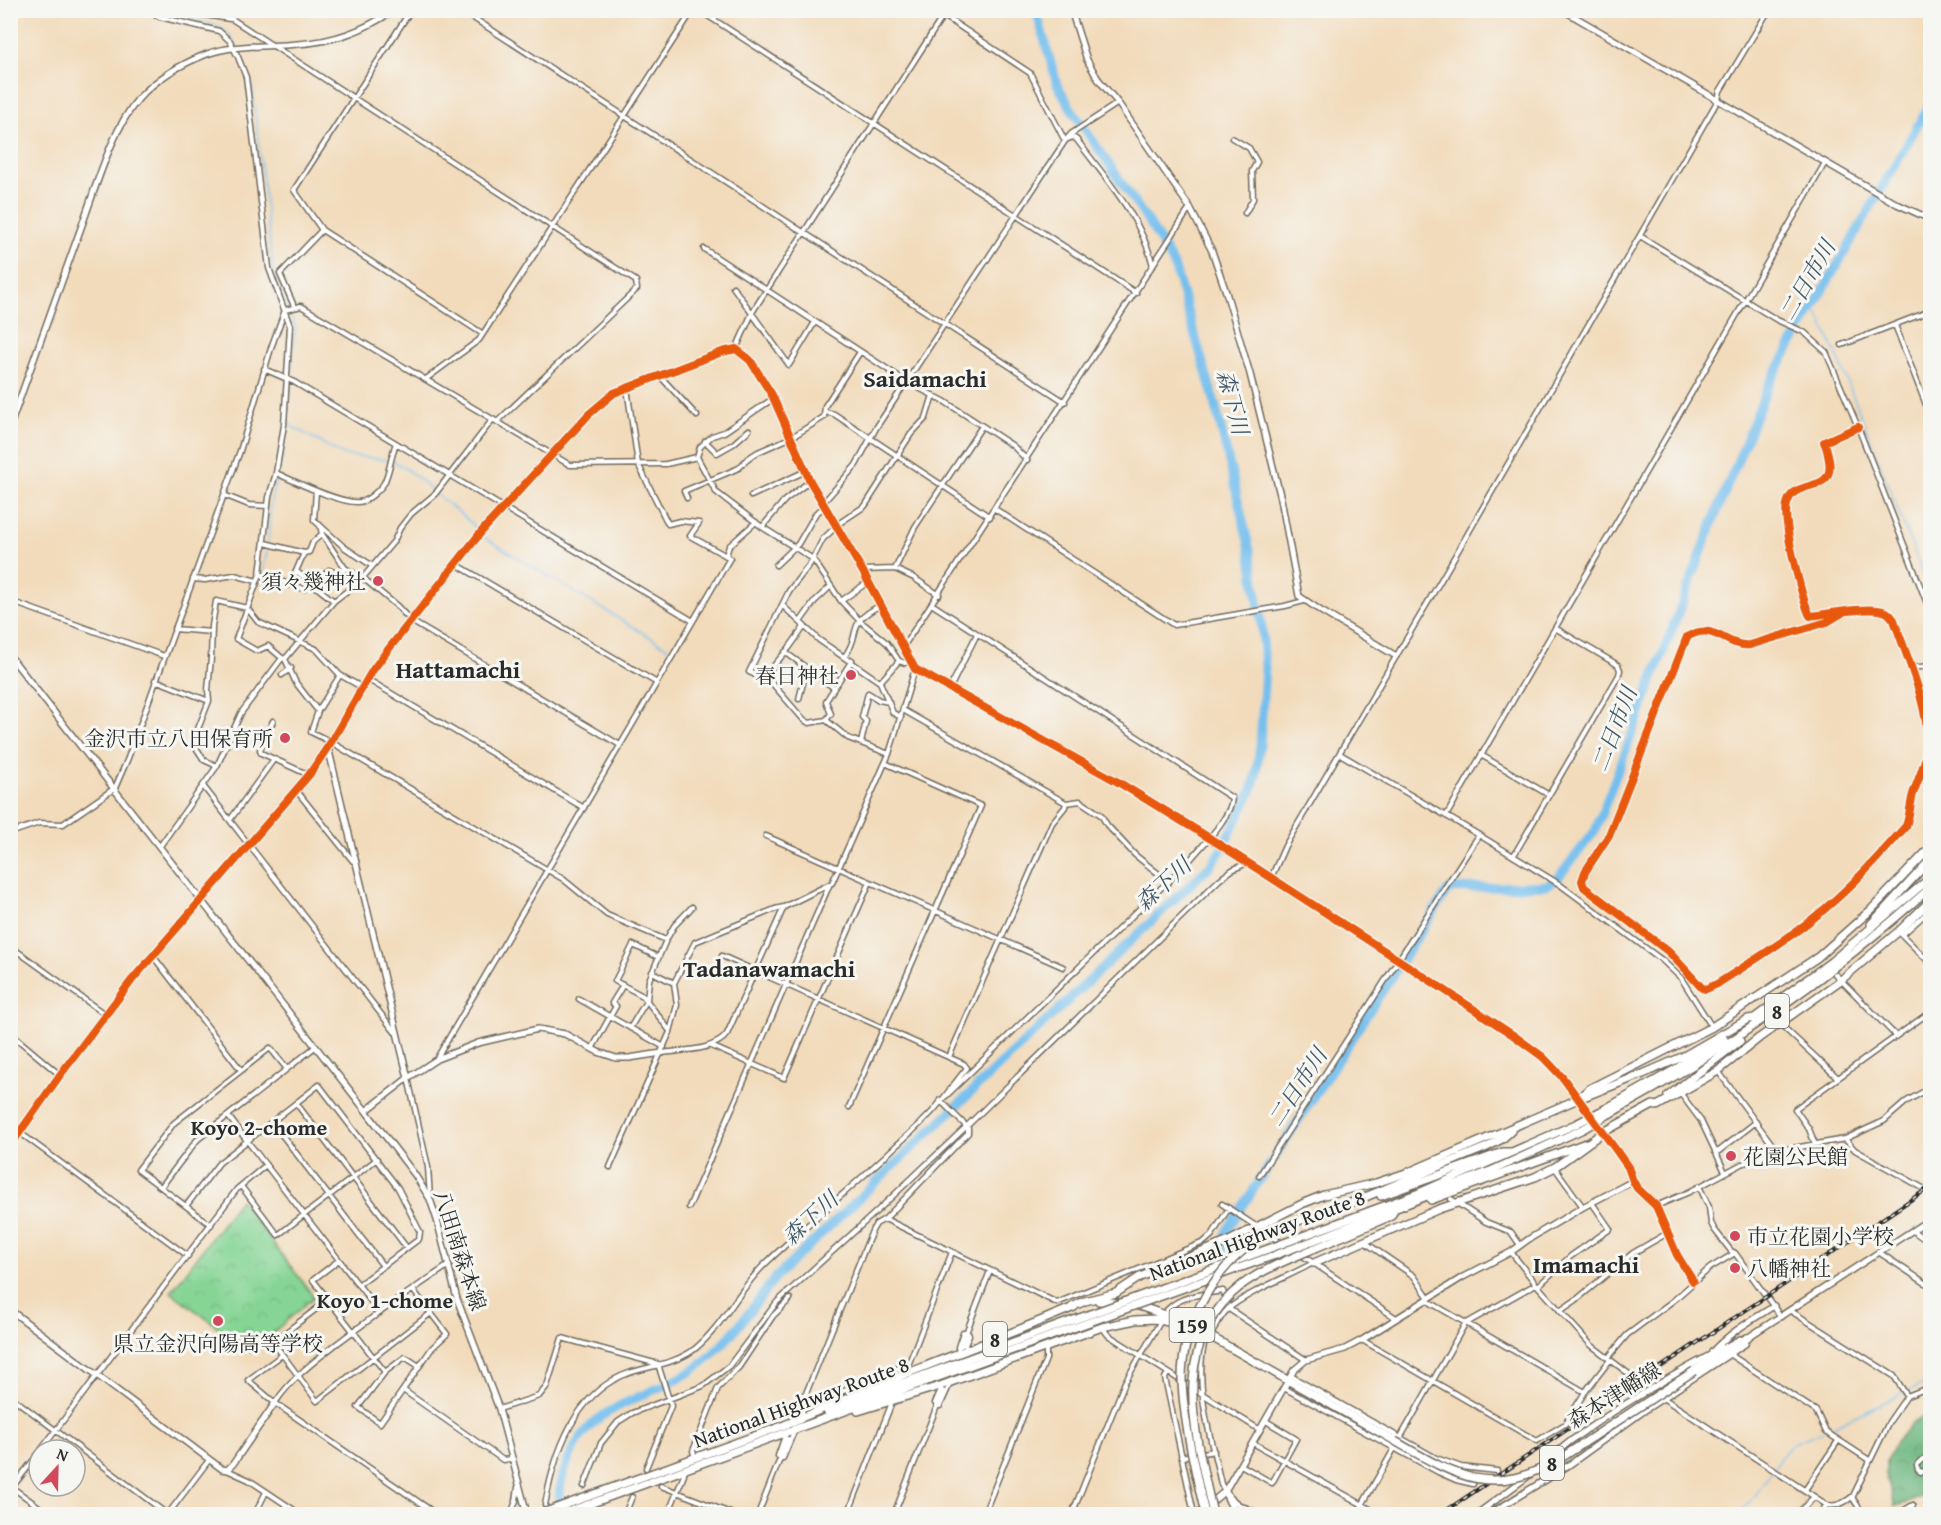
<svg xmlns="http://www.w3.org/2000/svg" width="1941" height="1525" viewBox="0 0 1941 1525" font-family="'Gentium Book Plus','Noto Serif JP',serif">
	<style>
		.forest { fill: url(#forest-crowns); stroke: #4c7054; stroke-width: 1.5 }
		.park { fill: url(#park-crowns); stroke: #588060; stroke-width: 1.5 }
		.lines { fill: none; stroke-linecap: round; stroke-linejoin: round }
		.stream { stroke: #75bfee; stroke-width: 1.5 }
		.river { stroke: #75bfee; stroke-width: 9 }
		.street-casing { stroke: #71695d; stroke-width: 7 }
		.secondary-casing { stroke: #71695d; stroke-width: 8 }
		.highway-casing { stroke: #71695d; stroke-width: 10 }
		.street { stroke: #fff; stroke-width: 4 }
		.secondary { stroke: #fff; stroke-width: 5 }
		.highway { stroke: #fff; stroke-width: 7 }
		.rail-casing { stroke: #2b2b2b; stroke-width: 4 }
		.rail { stroke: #f6f6f2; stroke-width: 1.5; stroke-dasharray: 4.5; stroke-linecap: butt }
		.highway-bridge-casing { stroke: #71695d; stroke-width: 10; stroke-linecap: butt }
		.highway-bridge { stroke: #fff; stroke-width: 7 }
		.cycleway-casing { stroke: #f6f6f2; stroke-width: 11 }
		.cycleway { stroke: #e8590c; stroke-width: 8 }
		.poi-dot { fill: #d1495b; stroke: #f6f6f2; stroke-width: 2 }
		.labels { text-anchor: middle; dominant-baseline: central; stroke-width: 6; stroke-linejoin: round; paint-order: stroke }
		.shield { fill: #f6f6f2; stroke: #686867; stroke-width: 1.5 }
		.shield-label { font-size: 20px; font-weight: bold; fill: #2b2b2b }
		.poi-label { font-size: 21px; fill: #2b2b2b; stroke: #f6f6f2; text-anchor: end }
		.street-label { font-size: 21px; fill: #2b2b2b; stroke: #f6f6f2 }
		.water-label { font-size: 22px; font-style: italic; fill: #415766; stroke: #f6f6f2 }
		.neighbourhood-label { font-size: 22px; font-weight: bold; fill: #2b2b2b; stroke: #f6f6f2 }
		.quarter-label { font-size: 24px; font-weight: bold; fill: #2b2b2b; stroke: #f6f6f2 }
	</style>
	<defs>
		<pattern id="forest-crowns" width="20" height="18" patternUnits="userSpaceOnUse" patternTransform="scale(1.5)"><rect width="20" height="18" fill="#6cb67e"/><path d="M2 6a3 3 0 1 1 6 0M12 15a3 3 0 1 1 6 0" fill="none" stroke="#599467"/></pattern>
		<pattern id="park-crowns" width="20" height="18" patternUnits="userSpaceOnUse" patternTransform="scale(1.5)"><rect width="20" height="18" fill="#86d595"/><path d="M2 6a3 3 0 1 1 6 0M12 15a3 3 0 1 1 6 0" fill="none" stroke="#74b781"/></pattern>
	</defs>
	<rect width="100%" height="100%" fill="#f6f6f2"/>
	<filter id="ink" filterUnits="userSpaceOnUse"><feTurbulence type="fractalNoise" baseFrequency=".0167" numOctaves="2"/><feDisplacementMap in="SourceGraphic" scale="12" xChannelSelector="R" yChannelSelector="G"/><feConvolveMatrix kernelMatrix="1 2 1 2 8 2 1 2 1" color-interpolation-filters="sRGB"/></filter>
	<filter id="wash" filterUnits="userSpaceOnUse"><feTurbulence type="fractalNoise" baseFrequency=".008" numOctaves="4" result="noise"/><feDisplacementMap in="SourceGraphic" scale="24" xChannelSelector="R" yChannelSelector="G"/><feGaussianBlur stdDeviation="1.35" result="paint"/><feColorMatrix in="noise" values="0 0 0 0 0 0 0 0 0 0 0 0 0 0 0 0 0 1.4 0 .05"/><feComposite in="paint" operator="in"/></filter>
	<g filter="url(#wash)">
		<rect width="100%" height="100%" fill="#f2dbbb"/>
		<path class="forest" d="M1930,1413V1500L1925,1495L1910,1502L1895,1506L1886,1475V1462L1894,1445L1910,1425Z"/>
		<path class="park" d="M240,1200L314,1297L251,1352L171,1292Z"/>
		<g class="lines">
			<path class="stream" d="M161,10L218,26L229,34L236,46
				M238,50L252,86L273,271L295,326L291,379
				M1814,305L1837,355L1930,592
				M288,424L343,455L389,460
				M393,461C412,471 426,485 442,499C457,511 474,523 485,538L673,651
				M268,542L271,499L282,457L291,384
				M263,572L268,545
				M256,589L261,577
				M1827,1429L1930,1381
				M1738,1514L1753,1499L1781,1457L1793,1443L1823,1431"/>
			<path class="river" d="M1223,1250L1226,1232L1446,893L1450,889L1547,885L1558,878L1595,831L1718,509L1769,384L1930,104
				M558,1514C558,1480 569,1443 597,1420C610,1409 629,1401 645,1394C660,1387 676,1381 690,1372C726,1348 750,1310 776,1277L1211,865L1221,851L1251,792L1256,775L1260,746L1265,668L1262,627L1250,550L1215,403L1174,265L1151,226L1072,110L1057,84L1036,10"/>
		</g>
	</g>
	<g filter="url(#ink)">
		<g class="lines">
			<defs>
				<path id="street" d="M146,10L160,17L219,31L230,41L238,57L246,77L269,268L290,326L284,425L276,473L269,497L260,574L236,639L257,651L268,646L282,658
					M174,10L230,19
					M218,10L636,281L637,289L498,421
					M411,10L294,190L322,230L483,334
					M461,10L1065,402
					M699,10L1136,293
					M935,10L1030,73L1065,141
					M1232,138L1249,148L1257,162L1252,171L1253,199L1245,213
					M1068,139L1073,137L1077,140C1106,179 1142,218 1153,266
					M1640,236L1777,320L1804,332L1826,352L1858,427L1930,611
					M704,249L907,382L944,401L1013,446L1027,460
					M733,287L789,365L815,322
					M294,306L280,274L322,230
					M1895,325L1930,415
					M1842,345L1930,311
					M736,349L753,311L947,10
					M264,369L294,382L693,621
					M659,375L697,416
					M426,379L479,340L693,10
					M825,412L834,414L990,517
					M705,441L717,453L733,444L749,430
					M697,457L700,447L712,436L724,432L774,398
					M276,473C292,480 348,508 363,501C369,499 381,489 384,483C390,471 391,456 396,443
					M316,491L314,520L344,547L371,565
					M224,495L249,505L268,506
					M751,496L806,471
					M687,498L684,491L739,468L747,459L758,452L792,437L824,417L825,406L860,352
					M823,503L856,465L876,428L1065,141L1071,134L1118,103
					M995,509L1174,625L1285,606L1304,601
					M762,527L785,500L810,481
					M322,534L345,568L363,578L397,606L411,621L620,745
					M265,543L304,553L309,552L313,542L322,534L320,525
					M726,556L729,546L756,522
					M456,564L657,683
					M776,565L798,544L816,513L825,507
					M895,569L915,527L982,426
					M862,570L895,569L914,578L939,595
					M296,571L334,601
					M260,574L304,589
					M193,579L205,580L234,575L257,581
					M290,585L304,553
					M316,585L329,570L339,574L345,568
					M10,601L164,656
					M841,601L868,582
					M782,605L819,640L880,682L893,713L901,717
					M933,605L1232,798C1231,818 1203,844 1190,860L946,1096
					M1842,613L1827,622L1750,645C1726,648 1714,620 1687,637L1609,835L1585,872L1582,881L1584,887L1669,952L1702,988L1706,989L1717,984C1758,958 1800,932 1836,899C1861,877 1884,851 1906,826C1910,815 1910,805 1913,794C1918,779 1925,766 1927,750C1931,710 1907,658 1894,620C1891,616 1889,612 1883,611C1868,606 1827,614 1810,616C1802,598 1782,522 1787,504C1794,476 1835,496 1829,460C1828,454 1827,448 1824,442L1858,427
					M411,621L482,531L553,454
					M800,622L815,601L831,586
					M174,629L212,632
					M903,647L1190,208
					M785,652L834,688
					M845,656C863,631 844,624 881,605
					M285,659L296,683L318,711L311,732L331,742L563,879L607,915L666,940
					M852,660L826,701L831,714L826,720L848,738L889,754
					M1910,668L1930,666
					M282,675L291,668
					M763,678L789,648L804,627
					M367,679L584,808
					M155,680L209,701
					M880,682L899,661
					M950,688L977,634
					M799,699L804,679L809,670
					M903,710L1066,803L1080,801L1101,815L1107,825L1135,855L1169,882
					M318,711L340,675
					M826,720L809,723L803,719L771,682L749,672L789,591L810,564L823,539L841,522L865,506L911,434L926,418L933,395
					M273,721L260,750L261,753L309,775
					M861,743L866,721L862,717L868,693L879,700L889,702
					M1340,754L1479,835L1559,884L1662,960L1681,978L1712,1027
					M1481,755L1549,795
					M217,766L204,760L195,746L194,739L209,701L208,690L211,658L212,626L216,601L247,608L258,622L316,649L340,675L363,688
					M203,786L395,1032
					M296,790L353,861H356
					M1446,816L1825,163
					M230,820L274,759
					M10,833L39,823L63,824L115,788L128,758L240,451L272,345L285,310L301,306L570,465L666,464L697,457L716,492L762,527L813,559L841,601L859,620L887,643L899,661L905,663L911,661
					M766,836L1063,967
					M160,846L217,766L241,713L282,658L285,659L334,601L360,581L394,541L400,528L411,514L435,494L493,419
					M1514,855L1619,675L1620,670L1618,665L1555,628
					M1271,878L1285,846L1448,568L1718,100L1720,91L1769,10
					M1899,932L1930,963
					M1902,935L1930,910
					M10,946L106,1015
					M153,956L241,1070
					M658,957L633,945L615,981L643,996L670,1031
					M652,972L674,983
					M1835,974L1896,1036
					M579,999L664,1047
					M1780,1024L1838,1078
					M630,1028L647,1000L649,980L666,940L674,926L692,907
					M10,1033L60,1075
					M711,1046L784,1078L870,882
					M592,1049L616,1006L612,1003L623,985
					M662,1053C682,1050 715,1051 727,1034L784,907L832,883L889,754L915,669
					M949,1057L1052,823L1065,807L1066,803
					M437,1058L730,558L690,536L699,523L680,521L668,524L638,464L627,388
					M1718,1071L1777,1151
					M408,1078L428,1167L430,1198
					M1681,1094L1701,1121L1725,1172
					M296,1103L407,1248
					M849,1107L981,806L885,763
					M10,1114L19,1132L188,1256
					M228,1116L380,1313
					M272,1122L383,1266
					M1602,1133L1628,1167L1633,1181L1656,1206L1677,1255L1693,1281
					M1845,1139L1855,1150L1930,1192
					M1815,1144L1809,1129L1795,1109L1930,1012
					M1715,1152L1719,1151L1756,1122
					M610,1167L670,1032L677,1005L674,983L695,942L775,909L784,907
					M1555,1168L1583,1207
					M1259,1176L1479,835
					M241,1186L278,1235L377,1159
					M1699,1186L1709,1207L1711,1223L1714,1229L1731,1251L1735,1253L1781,1317
					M161,1187L197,1140L315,1047
					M1451,1199L1486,1222L1511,1232L1520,1245
					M1222,1204L1291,1249
					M186,1206L219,1163L319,1085L398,1188L420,1232L419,1239L358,1285
					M1656,1206L1689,1192L1742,1164L1777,1151L1845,1139L1884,1121L1907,1101L1930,1088
					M689,1207L829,886
					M885,1219L1057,1303L1204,1242L1212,1235L1229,1208
					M211,1225L138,1170L174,1123L270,1048L287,1069
					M1913,1231L1930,1243
					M1363,1241L1414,1276L1429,1298
					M1511,1252L1536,1284L1591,1345L1633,1377
					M1880,1253L1930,1286
					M1300,1254L1396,1318
					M339,1260L313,1280L385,1372
					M1538,1286L1571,1256L1610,1229L1592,1203
					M413,1290L447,1334L432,1348L380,1423L358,1407L385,1372L405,1357L419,1366
					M328,1300L273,1342L317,1401L431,1313
					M1426,1300L1585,1392
					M1167,1310C1181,1295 1204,1294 1223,1291L1229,1309L1306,1360
					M1560,1311L1576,1300L1633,1253L1666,1234
					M1791,1311L1894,1376L1907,1396
					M1103,1328L1108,1335L1260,1430
					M1210,1337C1215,1328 1220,1316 1228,1309C1250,1291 1288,1277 1313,1263
					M1362,1340L1537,1441L1565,1424L1585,1392L1610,1360
					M1205,1341C1193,1383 1212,1442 1221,1484L1225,1491
					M961,1346L990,1271
					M959,1352L958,1347L963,1332H967L969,1335L965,1345L967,1350
					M1729,1354L1816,1411L1826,1432L1869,1460
					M282,1355L248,1380L275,1403L436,1514
					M1608,1358L1627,1335L1674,1300L1710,1268L1735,1253
					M908,1373L907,1368L952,1252
					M1168,1373L1165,1378L1194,1514
					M1291,1376L1436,1458L1461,1467L1497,1471
					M940,1386L941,1389L935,1403L937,1406H940L949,1386L948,1383
					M1284,1388L1438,1472L1456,1480L1473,1484
					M403,1390L503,1460L511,1459
					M10,1396L167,1514
					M1663,1398L1827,1505C1836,1507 1846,1502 1853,1496L1889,1422L1907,1396L1930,1387
					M275,1403C291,1379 312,1363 335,1345C372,1317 410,1291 449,1265
					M803,1408L908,1364
					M499,1409L539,1396L547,1386L562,1338L658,1364L671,1406L646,1468
					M798,1413L872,1231L876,1224L885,1219L968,1133V1128L940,1100
					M797,1419L795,1414L802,1395L807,1398L802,1412L804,1416
					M786,1433L778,1456L783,1458L795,1429
					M1253,1443L1379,1514
					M41,1450L237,1189L266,1165
					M1930,1453L1917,1465L1918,1470L1921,1472L1930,1470
					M695,1457L693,1451L718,1388L739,1367L773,1316L790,1299
					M1181,1457L1214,1451
					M1241,1465L1272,1483L1296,1439L1266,1421
					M227,1470L249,1480L300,1514
					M10,1486L49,1514
					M584,1486L601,1443L618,1422L632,1413L703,1386L729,1366L777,1302L877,1211L967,1126L1219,880L1232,870L1247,863
					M661,1486L733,1514
					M10,1490L39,1453
					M1805,1490L1838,1441
					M1230,1497L1238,1504L1260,1514
					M1852,1497L1863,1514
					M545,1505C554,1454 574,1392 629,1373C651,1366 678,1363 696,1348C724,1324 739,1289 765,1264C808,1223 854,1186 897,1145C909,1134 922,1123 933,1111C945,1097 955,1082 967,1068L964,1064L722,956
					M168,1514L209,1460
					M255,1514L266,1492
					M511,1514L516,1501L518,1487
					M625,1514L632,1497
					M668,1514L684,1475L683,1471
					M758,1514L788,1439
					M848,1514L891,1405L889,1403
					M894,1514L943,1391
					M984,1514L1046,1359V1348
					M1072,1514L1125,1382L1159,1324
					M1357,1514L1465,1324L1536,1284
					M1797,1514L1814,1497
					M1819,1514L1827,1505
					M1873,1514L1893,1512L1897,1514
					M1898,1514L1913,1505"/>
				<path id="secondary" d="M1071,10L1087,60L1098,79L1118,103L1190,208L1212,251L1226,292L1250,374L1281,499L1299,596L1321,611L1396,656
					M1563,10L1897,204L1930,219
					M10,426C34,359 58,292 82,225C96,187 112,129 139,98C158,77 181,64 207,54C235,44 268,47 297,44C333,42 364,31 394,10
					M553,454L601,402L614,393L722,352L736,349L750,360L772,395L810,481L862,570L915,669L1118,782L1242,860L1513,1035L1543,1057L1563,1078L1602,1133
					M10,656L366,1111L415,1175L430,1199L437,1220L457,1299L499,1409L527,1514
					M328,747L408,1078
					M366,1111L408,1078L437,1059L478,1043L538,1029L565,1034L598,1052L616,1058H629L662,1053
					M10,1146L60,1075L132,980L309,775L331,742L372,671L411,621
					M10,1310L222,1469L227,1470L233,1464L275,1403
					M1712,1352C1730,1332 1752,1320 1774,1306
					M1543,1464C1553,1457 1562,1447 1572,1440C1624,1402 1683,1369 1740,1339
					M1198,1514L1225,1491L1294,1370L1306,1360L1345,1349L1362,1340L1463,1277L1511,1252L1529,1239L1583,1207L1633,1181
					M1477,1514L1531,1474
					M1490,1514L1569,1465L1648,1408L1745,1344L1747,1338L1930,1219"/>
				<path id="highway" d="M1871,924L1930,860
					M1753,1019L1832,961L1930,878
					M1668,1096L1740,1041
					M1580,1097L1589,1089L1712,1027L1818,957L1872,909L1930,848
					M1605,1109L1674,1070L1724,1039
					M1609,1114C1727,1050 1830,977 1930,888
					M1381,1196L1503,1152H1512
					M1431,1200L1586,1143
					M1336,1209L1487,1147L1502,1139L1511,1131
					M1300,1237L1419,1193L1578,1123
					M1307,1243L1493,1170L1583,1129
					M1313,1249L1391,1216L1394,1210
					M1314,1263L1439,1209L1535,1177L1555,1167L1602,1133L1653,1105L1657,1106L1718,1071L1759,1038L1841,980L1899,931L1930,901
					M1162,1288L1268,1249
					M1164,1295L1275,1255
					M1099,1301L1133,1304L1183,1321L1395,1441
					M1072,1307L1085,1301L1116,1293L1140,1277L1227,1242L1304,1203L1324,1195L1376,1183L1409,1172L1578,1099L1643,1074L1682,1057L1748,1019L1755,1018
					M1694,1371L1747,1338
					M827,1411L1016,1341
					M858,1411L940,1386L1102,1327L1135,1320L1155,1319L1182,1325
					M782,1426L908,1373L1018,1330L1074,1307
					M1225,1491L1236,1514
					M540,1514L785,1425
					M562,1514L1018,1348"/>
			</defs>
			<use href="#street" class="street-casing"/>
			<use href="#secondary" class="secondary-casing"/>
			<use href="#highway" class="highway-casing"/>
			<use href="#street" class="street"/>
			<use href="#secondary" class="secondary"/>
			<use href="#highway" class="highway"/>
			<defs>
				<path id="rail" d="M1441,1514L1930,1187"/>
			</defs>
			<use href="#rail" class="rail-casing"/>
			<use href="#rail" class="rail"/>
			<defs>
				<path id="highway-bridge" d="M1578,1123L1605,1109
					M1583,1129L1609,1114
					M1268,1249L1300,1237
					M1275,1255L1307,1243
					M1016,1341L1162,1288
					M1018,1348L1164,1295
					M1395,1441C1457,1477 1493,1499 1561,1458L1694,1371
					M1205,1514C1196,1475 1183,1419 1182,1379C1182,1323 1217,1260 1267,1235C1289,1223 1312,1216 1336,1209
					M1213,1514C1196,1435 1166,1344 1243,1284C1264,1269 1289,1259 1313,1249"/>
			</defs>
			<use href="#highway-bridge" class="highway-bridge-casing"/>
			<use href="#highway-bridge" class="highway-bridge"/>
			<defs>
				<path id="cycleway" d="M1842,613L1827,622L1750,645C1726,648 1714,620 1687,637L1609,835L1585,872L1582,881L1584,887L1669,952L1702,988L1706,989L1717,984C1758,958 1800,932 1836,899C1861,877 1884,851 1906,826C1910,815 1910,805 1913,794C1918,779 1925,766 1927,750C1931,710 1907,658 1894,620C1891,616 1889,612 1883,611C1868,606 1827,614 1810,616C1802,598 1782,522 1787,504C1794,476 1835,496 1829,460C1828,454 1827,448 1824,442L1858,427
					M10,1146L60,1075L132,980L309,775L331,742L372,671L387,651L482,531L589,414L614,393L722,352L736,349L750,360L772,395L810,481L862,570L915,669L1118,782L1211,839L1405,964L1513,1035L1543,1057L1563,1078L1616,1150L1628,1167L1633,1181L1637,1188L1656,1206L1677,1255L1693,1281"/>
			</defs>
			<use href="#cycleway" class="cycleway-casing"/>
			<use href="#cycleway" class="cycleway"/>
		</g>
	</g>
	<g class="poi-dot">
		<circle cx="378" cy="581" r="6"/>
		<circle cx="851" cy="675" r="6"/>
		<circle cx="285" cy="738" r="6"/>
		<circle cx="1731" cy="1156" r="6"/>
		<circle cx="1735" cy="1236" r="6"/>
		<circle cx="1735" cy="1268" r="6"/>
		<circle cx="218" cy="1321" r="6"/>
	</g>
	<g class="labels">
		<g class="shield">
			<rect x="1765" y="994" width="24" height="34" rx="4.5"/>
			<rect x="1169.5" y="1308" width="45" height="34" rx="4.5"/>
			<rect x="983" y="1322" width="24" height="34" rx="4.5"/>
			<rect x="1540" y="1446" width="24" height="34" rx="4.5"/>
		</g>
		<g class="shield-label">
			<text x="1777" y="1011">8</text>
			<text x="1192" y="1325">159</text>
			<text x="995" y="1339">8</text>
			<text x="1552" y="1463">8</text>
		</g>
		<g class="poi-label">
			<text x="366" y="581">須々幾神社</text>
			<text x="839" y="675">春日神社</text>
			<text x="273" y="738">金沢市立八田保育所</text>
			<text x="1743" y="1156" text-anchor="start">花園公民館</text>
			<text x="1747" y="1236" text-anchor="start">市立花園小学校</text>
			<text x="1747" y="1268" text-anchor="start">八幡神社</text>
			<text x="218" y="1343" text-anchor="middle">県立金沢向陽高等学校</text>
		</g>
		<g class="street-label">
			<text transform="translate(1257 1235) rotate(-20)">National Highway Route 8</text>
			<text transform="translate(460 1250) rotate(72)">八田南森本線</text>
			<text transform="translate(1614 1395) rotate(-32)">森本津幡線</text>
			<text transform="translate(801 1402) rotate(-20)">National Highway Route 8</text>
		</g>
		<g class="water-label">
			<text transform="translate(1807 280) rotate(-60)">二日市川</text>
			<text transform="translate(1233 402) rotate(75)">森下川</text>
			<text transform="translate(1614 729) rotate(-69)">二日市川</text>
			<text transform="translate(1163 884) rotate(-43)">森下川</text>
			<text transform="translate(1297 1087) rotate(-57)">二日市川</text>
			<text transform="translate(810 1218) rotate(-43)">森下川</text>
		</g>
		<g class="neighbourhood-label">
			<text x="259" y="1127">Koyo 2-chome</text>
			<text x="385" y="1300">Koyo 1-chome</text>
		</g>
		<g class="quarter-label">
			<text x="925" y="378">Saidamachi</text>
			<text x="458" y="669">Hattamachi</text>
			<text x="769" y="968">Tadanawamachi</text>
			<text x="1586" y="1264">Imamachi</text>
		</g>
	</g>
	<rect width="1941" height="1525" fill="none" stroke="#f6f6f2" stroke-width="36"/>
	<g transform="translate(57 1468) rotate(22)"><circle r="28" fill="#f6f6f2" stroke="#a5a5a2" stroke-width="1.5"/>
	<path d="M0-4.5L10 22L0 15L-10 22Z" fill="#d1495b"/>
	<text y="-9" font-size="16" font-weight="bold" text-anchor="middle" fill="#2b2b2b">N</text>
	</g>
</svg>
